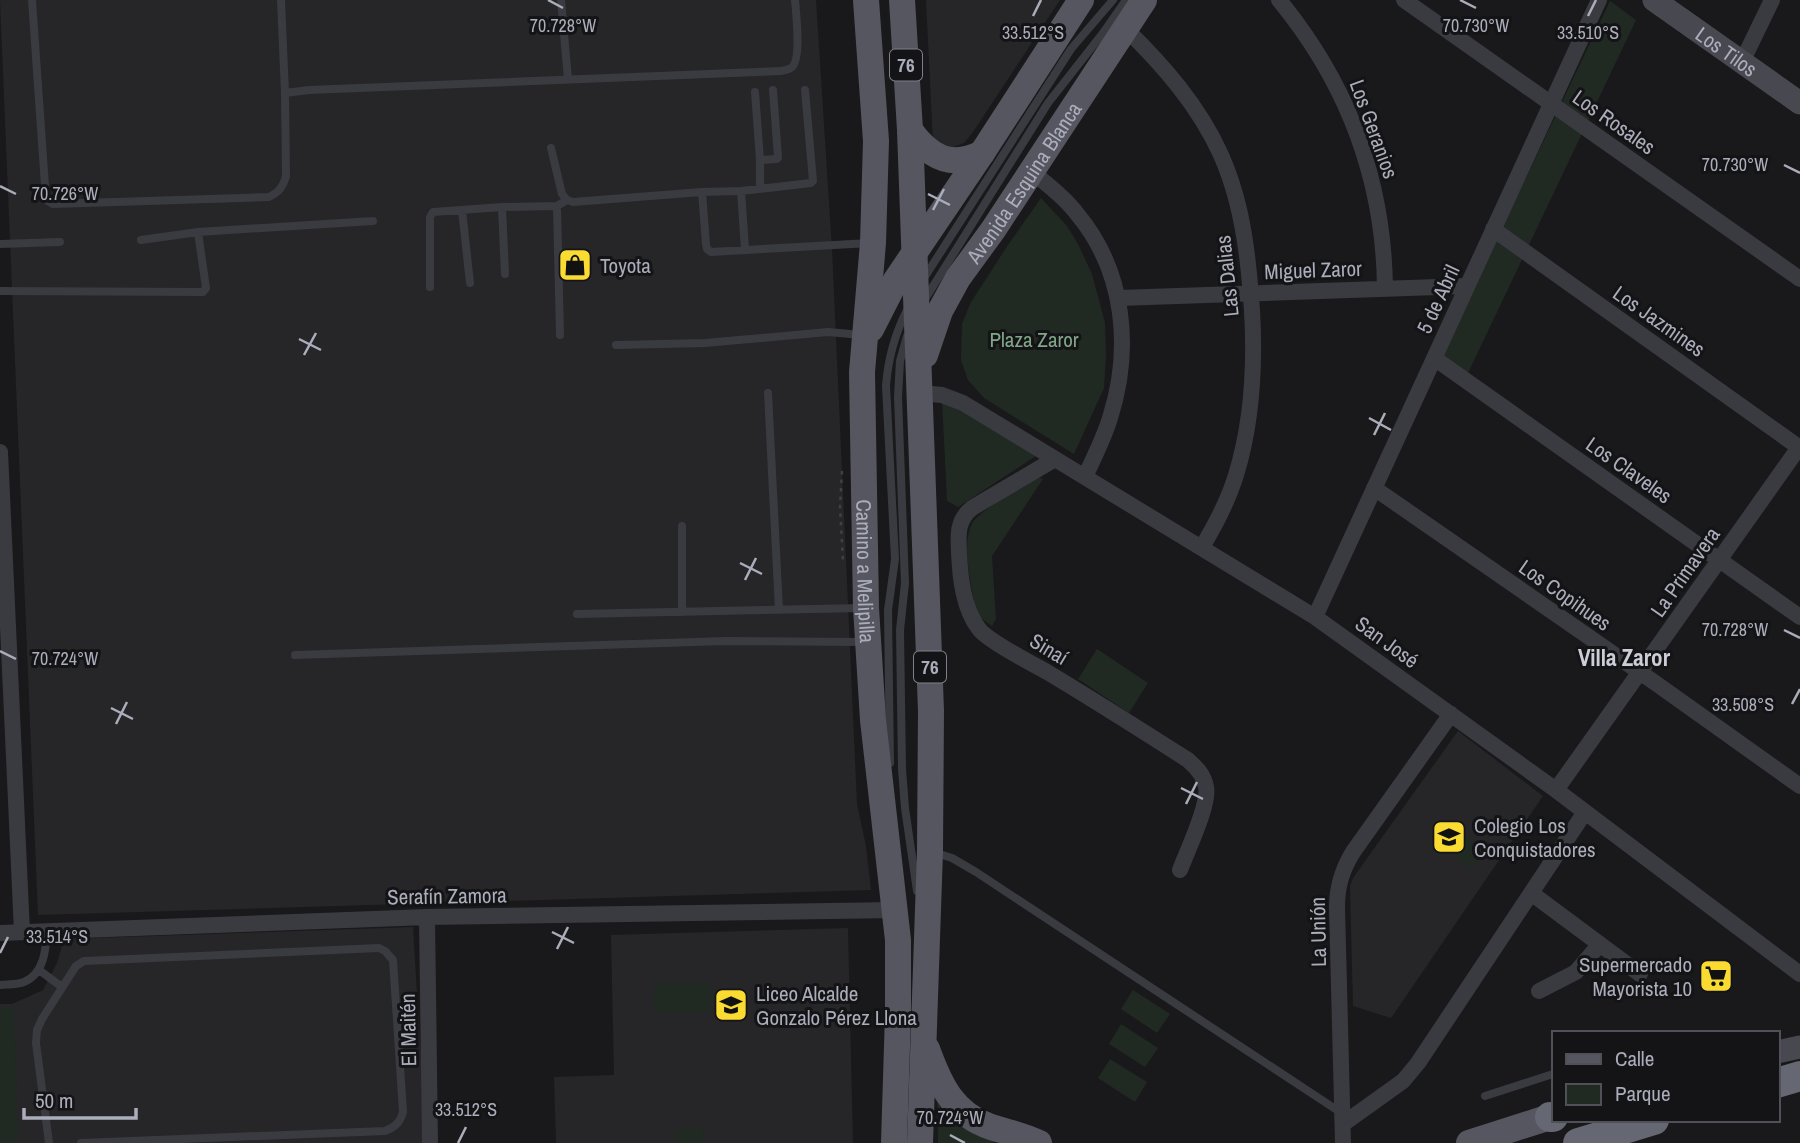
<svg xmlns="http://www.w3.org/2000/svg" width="1800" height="1143" viewBox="0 0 1800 1143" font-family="'Archivo Narrow',sans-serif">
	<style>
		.built { fill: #262528 }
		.green { fill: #202a23 }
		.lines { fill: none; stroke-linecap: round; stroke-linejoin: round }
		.path { stroke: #404048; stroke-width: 2.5; stroke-dasharray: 3.5 5; stroke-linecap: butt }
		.lane { stroke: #3a3a41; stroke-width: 8 }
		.street { stroke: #3a3a41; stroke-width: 16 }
		.secondary { stroke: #484851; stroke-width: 23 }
		.primary { stroke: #565660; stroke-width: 26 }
		.highway { stroke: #656772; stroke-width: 30 }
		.ticks { fill: none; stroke: #abadbb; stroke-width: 2.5 }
		.labels { text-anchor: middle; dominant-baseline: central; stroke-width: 6; stroke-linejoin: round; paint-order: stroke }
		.shield { fill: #141416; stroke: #7e7f8a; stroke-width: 2 }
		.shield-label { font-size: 19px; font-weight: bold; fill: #abadbb }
		.street-label { font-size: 21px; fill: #abadbb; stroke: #141416 }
		.poi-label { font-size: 21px; fill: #abadbb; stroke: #141416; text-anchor: start }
		.park-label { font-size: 21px; fill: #81a78a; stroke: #141416 }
		.neighbourhood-label { font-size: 23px; font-weight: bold; fill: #cccdd7; stroke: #141416 }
		.ticks-label { font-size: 18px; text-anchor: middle; fill: #abadbb; stroke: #141416; stroke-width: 6; stroke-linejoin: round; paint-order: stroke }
	</style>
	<rect width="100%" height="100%" fill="#19191b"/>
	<path class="built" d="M0,0H816L832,249L857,804L866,846L871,890L38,915Z
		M926,0H1060L973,132L964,143L953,147L933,142Z
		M1458,731L1543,796L1391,1018L1353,1006L1350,886L1353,878Z
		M413,927L426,1143H0V1004H12L43,990L57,963L64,939Z
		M848,928L853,1143H556L554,1077L614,1075L611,935Z"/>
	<path class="green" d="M1610,1L1636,20L1468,373L1441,357Z
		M1041,198L1067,226L1078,244L1092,274L1105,323L1106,354L1104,388L1074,454L984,398L968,380L961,360L962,324L971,302L1008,245Z
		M942,399L1036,456L958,507L947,501Z
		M1035,476L1043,479L992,556L996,619L992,626L977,615C972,590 960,544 973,522C978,513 1023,484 1035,476Z
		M1097,649L1148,683L1129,713L1078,679Z
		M1443,820L1486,850L1472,869L1430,839Z
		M654,983H711V1012H654Z
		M1133,990L1170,1014L1157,1033L1121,1009Z
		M14,1008L18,1143H0V1009Z
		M1121,1024L1158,1048L1145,1067L1109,1044Z
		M1110,1059L1147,1082L1135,1102L1098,1078Z
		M937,1091L996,1142L990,1143H938Z
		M703,1127L704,1143H675V1129Z"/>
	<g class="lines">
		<path class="path" d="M842,471L840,506L843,562"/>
		<path class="lane" d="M32,0L46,200L53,204L269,197C279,192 283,187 286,176L285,93L309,90L780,71C781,71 791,69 791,68C802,61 796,13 795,0
			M281,0L285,93
			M561,0L568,79
			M755,92L760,160
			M551,148L562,194L567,200L573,202L702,192L706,244L707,249L711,252L870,243
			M760,188V160L777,159L778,158L773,90
			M702,192L741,191
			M557,206L560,335
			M502,207L505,274
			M462,210L470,283
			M141,240L198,232L373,221
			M0,244L60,242
			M745,249L741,191L811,183L813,181L805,90
			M924,278L1071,49L1113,0
			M430,287V217L433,212L502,207L557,206L567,200
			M0,291L203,292L206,288L198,232
			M925,299L1048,103L1103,33L1126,0
			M907,336L900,361L898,397L905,583L900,630L902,769L905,808L917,891
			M616,345L705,343L828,332L861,335
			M768,393L779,610
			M682,612V526
			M577,614L863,608
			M295,655L726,641L863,642
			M890,763L888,610L895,559L886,386C888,358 895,333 908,308
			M933,852L952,858L976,872L1343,1114
			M39,970L62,987
			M0,985C7,984 17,985 24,982C44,974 46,949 47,931
			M1485,1096L1553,1074
			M49,1143L36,1043L37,1030L42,1019L76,966L84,961L379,948L385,951L393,960L403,1112C400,1123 395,1127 385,1131L81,1143"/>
		<path class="street" d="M1279,0C1348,84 1384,181 1385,289
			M1404,0L1800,279
			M1125,28C1163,65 1199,106 1221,155C1238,193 1245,232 1249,274C1256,340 1256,410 1236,475C1228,501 1216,524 1202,547
			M1742,62L1772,0
			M1031,171C1048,185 1065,198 1078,215C1125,272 1132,349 1110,418C1104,438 1094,457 1085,477
			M1493,229L1800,448
			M1119,298L1467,286
			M1434,358L1800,617
			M921,393L942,395L963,403L1315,617L1556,790L1800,974
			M0,452L22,932
			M1055,459L972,508C957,520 958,535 959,552C960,577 963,608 979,629C988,641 1031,663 1047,672C1094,700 1141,730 1188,760C1196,767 1204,775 1206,787C1210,804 1187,851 1180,870
			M1374,488L1654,682L1800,786
			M1315,617L1599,0
			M1556,790L1800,446
			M1531,893L1640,974
			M427,917L430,1143
			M0,933L427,917L896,910
			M1539,991L1576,972L1600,944
			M1343,1124L1403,1081L1418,1063L1585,812
			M1343,1143L1337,907C1337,886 1342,870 1353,852L1451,714"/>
		<g class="secondary">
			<path id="s1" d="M1654,0L1800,103"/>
			<path d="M1777,1052L1800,1047"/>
		</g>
		<g class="primary">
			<path id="s2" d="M866,0L876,141L873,243L862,372L866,608L873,720L898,940V1014L894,1143"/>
			<path d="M902,0L910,130L931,711L930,851L920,1143"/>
			<path d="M910,130C929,157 951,169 982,153"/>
			<path d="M871,329L896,280L982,153L1081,0"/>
			<path id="s3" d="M925,355L940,311L958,278L993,230L1144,0"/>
			<path d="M927,1049C940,1085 953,1114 991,1127C1007,1132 1023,1135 1039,1143"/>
			<path d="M1469,1143L1550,1117"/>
		</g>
		<path class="highway" d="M1777,1083L1800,1076
			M1550,1117H1553
			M1578,1143L1654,1120"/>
	</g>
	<path class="ticks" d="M548,0L563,8M1460,0L1476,8M1033,16L1041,0M1588,16L1596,0M1784,165L1800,173M0,186L16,194M928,194L950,205M933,210L944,189M299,339L321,350M304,355L316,333M1369,418L1391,430M1374,435L1385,413M740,563L762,574M745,580L756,558M1784,630L1800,638M0,651L16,659M1792,704L1800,689M111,708L133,719M116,724L127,702M1181,788L1203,799M1186,804L1197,782M552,932L574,943M557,949L568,927M0,953L8,937M950,1135L965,1143M458,1143L466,1127"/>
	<defs>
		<symbol id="shop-square" viewBox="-11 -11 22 22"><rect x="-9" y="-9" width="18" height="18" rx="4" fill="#fadb32" stroke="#141416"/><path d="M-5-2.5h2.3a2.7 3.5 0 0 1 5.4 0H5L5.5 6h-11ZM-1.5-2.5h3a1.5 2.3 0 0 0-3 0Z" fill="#111"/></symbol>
		<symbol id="school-square" viewBox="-11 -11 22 22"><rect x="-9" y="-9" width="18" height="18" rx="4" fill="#fadb32" stroke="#141416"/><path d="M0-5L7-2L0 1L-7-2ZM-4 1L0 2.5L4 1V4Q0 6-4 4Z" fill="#111"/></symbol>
		<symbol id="supermarket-square" viewBox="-11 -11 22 22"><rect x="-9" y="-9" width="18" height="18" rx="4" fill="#fadb32" stroke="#141416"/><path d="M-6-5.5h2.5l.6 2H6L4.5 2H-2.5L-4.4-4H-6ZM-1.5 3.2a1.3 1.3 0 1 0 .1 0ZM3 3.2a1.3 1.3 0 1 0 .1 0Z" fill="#111"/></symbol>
	</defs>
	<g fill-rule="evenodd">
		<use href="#shop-square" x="556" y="246" width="38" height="38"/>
		<use href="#school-square" x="1430" y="818" width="38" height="38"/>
		<use href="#supermarket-square" x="1697" y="957" width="38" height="38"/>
		<use href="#school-square" x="712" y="986" width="38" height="38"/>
	</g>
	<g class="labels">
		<g class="shield">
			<rect x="890" y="49.5" width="32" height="31" rx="5"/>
			<rect x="914" y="651.5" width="32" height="31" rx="5"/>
		</g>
		<g class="shield-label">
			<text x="906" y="65">76</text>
			<text x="930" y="667">76</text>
		</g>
		<g class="street-label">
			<text stroke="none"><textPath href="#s1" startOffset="89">Los Tilos</textPath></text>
			<text transform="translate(1614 122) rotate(35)">Los Rosales</text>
			<text transform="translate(1374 129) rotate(70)">Los Geranios</text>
			<text stroke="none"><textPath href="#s3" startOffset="200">Avenida Esquina Blanca</textPath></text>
			<text transform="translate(1313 270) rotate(-2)">Miguel Zaror</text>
			<text transform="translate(1227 276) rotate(-96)">Las Dalias</text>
			<text transform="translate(1438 299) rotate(-65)">5 de Abril</text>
			<text transform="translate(1659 321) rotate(35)">Los Jazmines</text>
			<text transform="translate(1629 470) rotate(35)">Los Claveles</text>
			<text stroke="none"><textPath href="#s2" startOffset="572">Camino a Melipilla</textPath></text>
			<text transform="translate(1685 572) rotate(-55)">La Primavera</text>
			<text transform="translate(1565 595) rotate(35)">Los Copihues</text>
			<text transform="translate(1387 642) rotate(36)">San José</text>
			<text transform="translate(1049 649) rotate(31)">Sinaí</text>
			<text transform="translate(447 896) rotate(-1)">Serafín Zamora</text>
			<text transform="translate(1318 932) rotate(-91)">La Unión</text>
			<text transform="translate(408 1030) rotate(-91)">El Maitén</text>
		</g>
		<g class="poi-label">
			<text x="600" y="265">Toyota</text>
			<text x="1474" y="825">Colegio Los<tspan x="1474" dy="24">Conquistadores</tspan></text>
			<text x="1692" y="964" text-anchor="end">Supermercado<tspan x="1692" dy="24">Mayorista 10</tspan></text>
			<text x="756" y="993">Liceo Alcalde<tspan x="756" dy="24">Gonzalo Pérez Llona</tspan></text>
		</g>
		<g class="park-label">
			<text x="1034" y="339">Plaza Zaror</text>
		</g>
		<g class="neighbourhood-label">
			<text x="1624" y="657">Villa Zaror</text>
		</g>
	</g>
	<g class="ticks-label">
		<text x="1476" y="32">70.730°W</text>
		<text x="563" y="32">70.728°W</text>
		<text x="1033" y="39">33.512°S</text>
		<text x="1588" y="39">33.510°S</text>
		<text x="1735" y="171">70.730°W</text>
		<text x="65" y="200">70.726°W</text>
		<text x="1735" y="636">70.728°W</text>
		<text x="65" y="665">70.724°W</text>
		<text x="1743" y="711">33.508°S</text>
		<text x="57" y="943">33.514°S</text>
		<text x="466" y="1116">33.512°S</text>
		<text x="950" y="1124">70.724°W</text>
	</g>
	<rect x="1552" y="1031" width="228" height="91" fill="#141416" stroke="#505158" stroke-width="2"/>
	<rect x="1566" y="1054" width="35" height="10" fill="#565660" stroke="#505158" stroke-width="2"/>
	<text x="1615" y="1066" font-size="21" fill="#abadbb">Calle</text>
	<rect x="1566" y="1084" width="35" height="21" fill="#202a23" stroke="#505158" stroke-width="2"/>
	<text x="1615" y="1101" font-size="21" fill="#abadbb">Parque</text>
	<path d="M24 1108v10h112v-10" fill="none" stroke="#abadbb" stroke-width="3.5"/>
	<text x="35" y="1108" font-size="21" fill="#abadbb" stroke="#141416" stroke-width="5" paint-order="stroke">50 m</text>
</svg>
